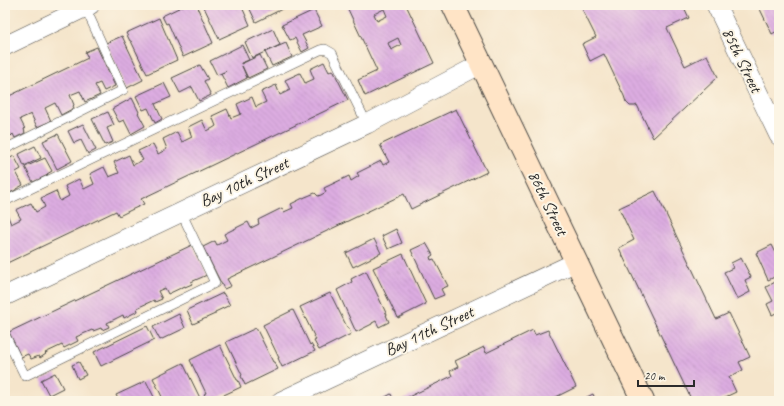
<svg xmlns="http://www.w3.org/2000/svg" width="784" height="406" viewBox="0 0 784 406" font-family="Caveat,sans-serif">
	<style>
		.building { fill: url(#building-back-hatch); fill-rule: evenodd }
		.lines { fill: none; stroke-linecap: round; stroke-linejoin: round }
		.lane-casing { stroke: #494743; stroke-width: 10 }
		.street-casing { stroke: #494743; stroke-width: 20 }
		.secondary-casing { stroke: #494743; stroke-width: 24 }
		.lane { stroke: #fff; stroke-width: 9 }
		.street { stroke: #fff; stroke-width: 19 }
		.secondary { stroke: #ffe4c6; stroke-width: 22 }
		.labels { text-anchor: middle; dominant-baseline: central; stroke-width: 4; stroke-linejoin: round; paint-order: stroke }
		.street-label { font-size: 17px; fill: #2b2b2b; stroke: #fcf5e5 }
	</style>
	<defs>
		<pattern id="building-back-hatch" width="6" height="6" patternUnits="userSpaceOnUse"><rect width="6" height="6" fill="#dcace1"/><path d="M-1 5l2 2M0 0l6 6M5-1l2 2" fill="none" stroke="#bd94c1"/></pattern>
	</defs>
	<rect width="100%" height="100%" fill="#fcf5e5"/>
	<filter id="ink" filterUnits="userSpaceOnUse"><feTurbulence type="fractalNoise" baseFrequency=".025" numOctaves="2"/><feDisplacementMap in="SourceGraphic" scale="8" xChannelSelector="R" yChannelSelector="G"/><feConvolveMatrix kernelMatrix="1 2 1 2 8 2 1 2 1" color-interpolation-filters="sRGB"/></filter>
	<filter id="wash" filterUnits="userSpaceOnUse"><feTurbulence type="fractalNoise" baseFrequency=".012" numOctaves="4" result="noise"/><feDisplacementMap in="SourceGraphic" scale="16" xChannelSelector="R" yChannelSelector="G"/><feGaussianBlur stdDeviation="0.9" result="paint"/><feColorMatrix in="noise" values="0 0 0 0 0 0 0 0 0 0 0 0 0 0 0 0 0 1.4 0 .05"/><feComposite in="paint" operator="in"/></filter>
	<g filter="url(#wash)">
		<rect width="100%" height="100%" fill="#f5e5cb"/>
		<g id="blocks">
			<path class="building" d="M185,5H197L199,8L198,9L213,43L183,57L168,23L166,24L162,16Z
				M203,5H241L250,25L219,39Z
				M248,5H285L286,7L256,22Z
				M346,5H406L434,63L365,96L358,80L377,71ZM384,9L387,16L377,21L374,14ZM398,38L401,45L391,50L388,43Z
				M580,5H683L689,18L667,28L685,66L707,55L718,77L653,138L637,105L635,106H630L626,102L624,96L604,54L590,61L582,44L596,37Z
				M758,5H779V30L772,34Z
				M314,10L322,26L302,35L309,48L302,52L295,38L290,40L282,25Z
				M159,18L177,60L147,74L131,41H130L126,33Z
				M273,29L280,45L252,58L245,42Z
				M122,36L143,80L127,88L106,43Z
				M286,43L292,57L272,66L265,52Z
				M242,45L249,60L241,63V64L260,55L267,69L248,78L242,66L247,78L228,88L221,74L226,71L217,75L210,61Z
				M97,47L115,86L104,91L100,83L95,85L100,95L85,102L80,91L70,95L74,105L73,106L74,108L61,115L55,103L45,108L51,121L37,127L31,114L20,119L25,129H24L25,133L15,138L13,134L11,136L6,126L5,127V98L88,58L85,52Z
				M324,62L329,72L333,70L348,100L141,199L144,204L131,210L119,216L116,211L5,264V215L7,214L11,224L21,219L16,210L31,203L36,212L45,207L41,198L56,191L60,201L69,196L65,186L79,179L84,189L94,184L90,174L104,167L109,177L119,173L114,162L129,155L133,165L143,160L138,151L153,144L158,154L167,149L163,139L177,132L182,142L192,137L188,127L202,120L207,131L213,128L216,126L212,116L227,109L231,118L241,114L237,104L252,97L256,107L266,102L261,92L276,85L280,95L290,90L285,80L300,73L305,83L314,79L310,69Z
				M200,65L208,79L204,81L211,95L199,101L192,87L180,93L172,78Z
				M164,83L171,97L155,104L162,119L155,123L148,108L143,110L136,96Z
				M132,98L139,112L138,113L145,126L131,134L124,120L119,122L112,109Z
				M456,109L487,172L411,209L404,194L227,279L231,286L224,289L203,247L215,241L217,245L227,240L224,234L248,222L251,228L259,224L258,220L282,208L284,212L293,208L291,204L303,198L315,193L318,196L321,195L326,192L324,188L349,176L351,181L359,176L357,173L381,161L383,165L389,162L380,145Z
				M108,112L114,125L107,128L113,142L105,145L92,119Z
				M83,124L96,150L88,154L81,140L74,143L68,131Z
				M58,134L72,161L57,169L43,141Z
				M35,146L41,158L24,166L19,154Z
				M14,156L21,169L16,172L23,185L16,189V190L5,195V161Z
				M45,158L52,171L47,174L48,175L33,182L25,167Z
				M655,191L716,319L729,313L750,357L739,362L743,370L729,377L736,392L717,401H692L619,248L634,240L619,208Z
				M396,229L402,243L388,249L382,236Z
				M374,239L381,253L353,267L346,253Z
				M426,243L433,255L430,257L431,260L434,259L448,286L441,289L444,295L434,299L411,250Z
				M192,245L207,275L191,282L192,284L185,287V286L168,294L165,288L158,291L162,299L155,302L154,300L137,308L138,311L124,318L123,315L107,323L109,327L102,330L101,328L93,331L92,330L76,337L78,341L64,348L62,345L45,353L46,354L40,358L39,356L31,359L28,354L21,357L9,332Z
				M772,245L776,253L779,252V275L768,280L756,253Z
				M403,254L426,304L398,318L395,311H394L373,268Z
				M741,258L751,277L745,280L750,292L737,299L724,272L733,268L731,263Z
				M366,271L387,315H386L389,322L379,327L376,321L372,323V324L356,332L337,290L352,282L351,279Z
				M779,280V314L778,312L772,315L767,304L773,301L766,287Z
				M223,293L230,305L215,312V314L193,324L187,310Z
				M330,293L347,327H348L351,334L319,350L314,341L316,340L300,307Z
				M293,310L310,345L311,344L315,351L282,367L278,358H279L263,325Z
				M179,314L185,328L160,340L153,327Z
				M147,326L154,340L101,366L94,352Z
				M256,328L273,362H274L278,369L245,385L241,376L242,375L226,342Z
				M533,330L535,335L548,330L576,387L548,401H400L452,376L450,371L458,367L455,361L484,347L486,353Z
				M220,345L237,380H238L241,387L211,401H208L204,394L206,393L190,360Z
				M79,362L86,375L78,379L72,365Z
				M183,363L200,398L201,397L203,401H164L153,378Z
				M55,373L63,388L49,395L41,380Z
				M146,381L156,401H119L116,395Z
				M391,394L394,401H378Z
				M593,394L596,401H579Z"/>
		</g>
	</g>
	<g filter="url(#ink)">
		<use href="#blocks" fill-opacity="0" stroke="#494743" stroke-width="1"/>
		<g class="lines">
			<defs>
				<path id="lane" d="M5,149L123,90L85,7
					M5,201L320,50L325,49L332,53L367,124
					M5,335L25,376L215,283L181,212"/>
				<path id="street" d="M716,5L779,136
					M5,46L90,5
					M5,296L367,124L481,64
					M281,401L576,262"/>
				<path id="secondary" d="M453,5L643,401"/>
			</defs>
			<use href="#lane" class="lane-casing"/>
			<use href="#street" class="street-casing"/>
			<use href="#secondary" class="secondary-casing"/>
			<use href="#lane" class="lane"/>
			<use href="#street" class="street"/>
			<use href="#secondary" class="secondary"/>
		</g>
	</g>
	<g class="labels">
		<g class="street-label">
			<text transform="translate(742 60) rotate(64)">85th Street</text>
			<text transform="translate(244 182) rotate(-25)">Bay 10th Street</text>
			<text transform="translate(548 203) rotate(64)">86th Street</text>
			<text transform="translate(429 331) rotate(-25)">Bay 11th Street</text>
		</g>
	</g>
	<rect width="784" height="406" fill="none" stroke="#fcf5e5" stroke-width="20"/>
	<path d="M638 380v6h56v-6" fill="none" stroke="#2b2b2b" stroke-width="2"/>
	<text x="644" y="380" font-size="12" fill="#2b2b2b" stroke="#fcf5e5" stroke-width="3" paint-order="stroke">20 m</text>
</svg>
